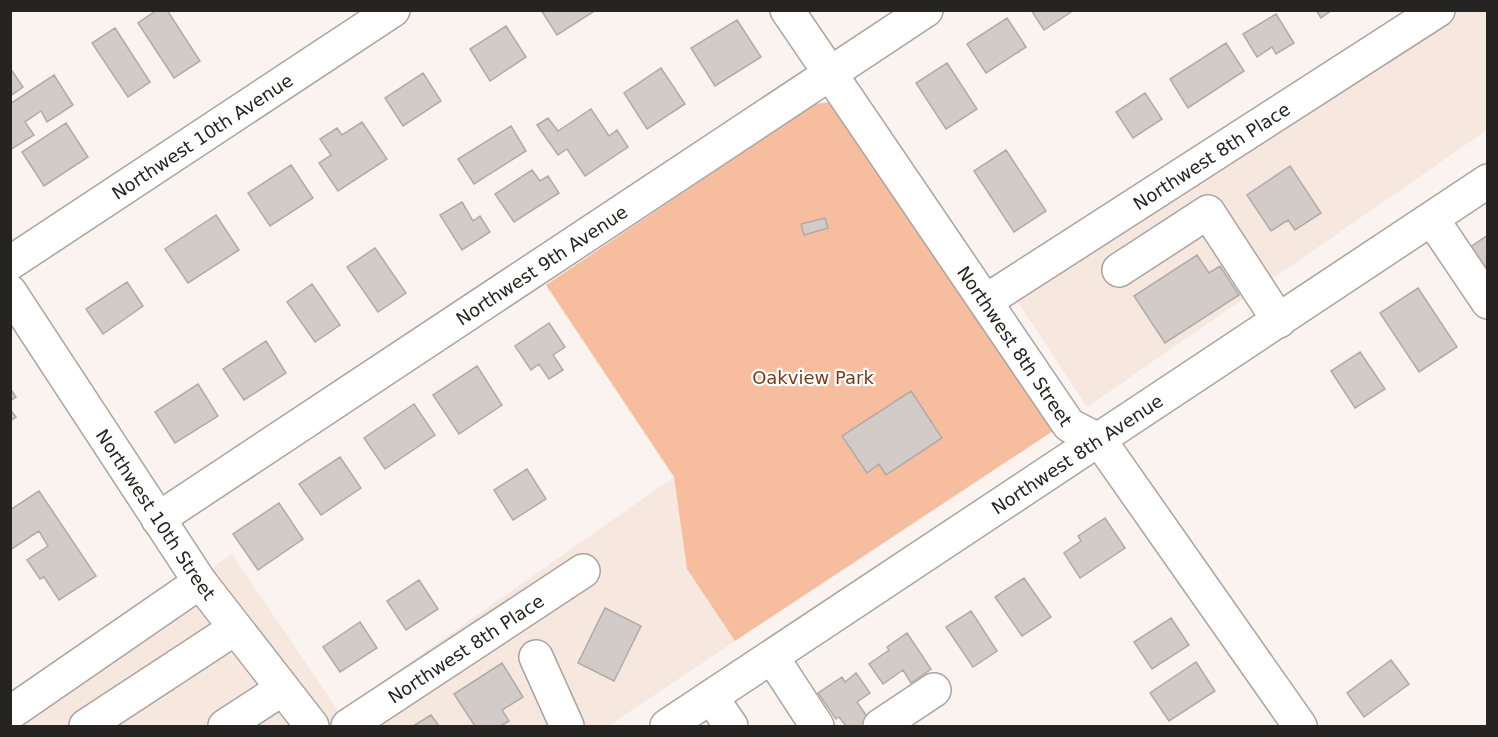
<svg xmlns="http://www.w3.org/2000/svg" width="1498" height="737" viewBox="0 0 1498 737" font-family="'DejaVu Sans',sans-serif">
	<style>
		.built { fill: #f6e7df }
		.green { fill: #f6bd9f }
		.building { fill: #d2cbc7; stroke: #b1aaa6; stroke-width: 1.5 }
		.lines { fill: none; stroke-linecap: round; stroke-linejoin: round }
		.minor-casing { stroke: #aaa39f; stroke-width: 36 }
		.minor { stroke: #fff; stroke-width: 33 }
		.labels { text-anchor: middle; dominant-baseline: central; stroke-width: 4.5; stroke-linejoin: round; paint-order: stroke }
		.street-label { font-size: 18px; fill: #262422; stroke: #fff }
		.park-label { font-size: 18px; fill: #763b17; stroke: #fff }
	</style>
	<rect width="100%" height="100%" fill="#faf3ef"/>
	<path class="built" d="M1454,11H1487V130L1087,407L1016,299Z
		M674,477L687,569L735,641L608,726H11L175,594L232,554L339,712Z"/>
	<path class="green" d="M830,102L1053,431L735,641L687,569L674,477L546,285L815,104Z"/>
	<path class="building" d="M157,10H167L200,61L174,78L138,23Z
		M541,10H596L557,35Z
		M1031,10H1074L1044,30Z
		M1316,10H1332L1321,18Z
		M1276,14L1294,43L1276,54L1272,47L1257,57L1243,34Z
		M1007,18L1026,47L986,73L967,44Z
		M737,20L761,57L715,86L691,48Z
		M506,26L526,57L490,81L470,49Z
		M115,28L150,82L128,97L92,43Z
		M1226,43L1244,71L1188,108L1170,79Z
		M947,63L977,109L946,129L916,83Z
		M10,68L23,87L10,96Z
		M661,68L685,104L647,129L624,93Z
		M423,73L441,101L403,126L385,98Z
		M54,75L73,105L47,122L41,111L25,122L34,135L10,150V104Z
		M1145,93L1162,119L1133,138L1116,112Z
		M591,109L609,136L617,130L628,147L585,176L567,149L558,155L537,125L548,118L558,131Z
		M362,122L387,159L338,191L319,163L331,155L320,139L337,128L342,135Z
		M66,123L88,157L44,186L22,152Z
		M511,126L526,151L474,184L458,159Z
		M1006,150L1046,211L1014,232L974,171Z
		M291,165L313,198L270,226L248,193Z
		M1290,166L1321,213L1295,230L1288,220L1271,231L1247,195Z
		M532,170L540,181L548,176L559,193L514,222L495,194Z
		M462,202L473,221L480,216L490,232L462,250L440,215Z
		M216,215L239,250L188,283L165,249Z
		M825,218L828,228L804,235L801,224Z
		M1488,235V283L1466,250Z
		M375,248L406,293L378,312L347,267Z
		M1197,255L1209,273L1220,266L1239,295L1165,343L1134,296Z
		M127,282L143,306L103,334L86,309Z
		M312,284L340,325L315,342L287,302Z
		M1418,288L1457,347L1419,372L1380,313Z
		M549,323L565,347L553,355L563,370L549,379L539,364L531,370L515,346Z
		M266,341L286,373L244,400L223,369Z
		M1360,352L1385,389L1355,408L1331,371Z
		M477,366L502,405L459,434L433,395Z
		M198,384L218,416L175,443L155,412Z
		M10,388L16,397L10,401Z
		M911,391L942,438L886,475L879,464L867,473L842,436Z
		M414,404L435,435L385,469L364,438Z
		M10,409L16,417L10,421Z
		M340,457L361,488L321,515L299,484Z
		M527,469L546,499L513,520L494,490Z
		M39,491L96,576L59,600L44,577L40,579L27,560L48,546L39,531L10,550V510Z
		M279,503L303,539L258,570L233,534Z
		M1105,518L1125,548L1080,578L1064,553L1081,541L1078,536Z
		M1024,578L1051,617L1022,636L995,597Z
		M419,580L438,609L406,630L387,601Z
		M605,608L641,626L614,681L578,663Z
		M971,611L997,651L973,667L946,627Z
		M1171,618L1189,645L1152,669L1134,642Z
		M360,622L377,648L340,672L323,647Z
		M907,633L931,669L911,683L903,670L883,684L869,664L889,650L887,647Z
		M1391,660L1409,684L1364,717L1347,693Z
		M1196,662L1215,691L1169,721L1150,693Z
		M502,663L523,697L502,710L509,721L501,726H475L454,694Z
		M856,673L870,693L857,702L870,721L862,726H846L839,717L836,719L818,693L842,677L845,682Z
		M431,715L439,726H413Z"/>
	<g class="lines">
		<defs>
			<g id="minor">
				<path id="s1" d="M787,10L1069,425L1100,441L1300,726"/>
				<path d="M1432,219L1488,302"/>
				<path id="s2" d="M10,263L393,10"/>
				<path d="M1119,270L1208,212L1279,321"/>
				<path id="s3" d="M10,292L200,582L312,726"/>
				<path id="s4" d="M986,301L1438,10"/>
				<path id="s5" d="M158,519L926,10"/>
				<path d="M536,657L567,726"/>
				<path d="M772,657L817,726"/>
				<path d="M711,697L731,726"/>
				<path d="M10,713L200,582"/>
				<path d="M86,726L234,629"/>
				<path d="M225,726L282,689"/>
				<path id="s6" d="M348,726L583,571"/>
				<path id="s7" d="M667,726L1488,181"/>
				<path d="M880,726L934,690"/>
			</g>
		</defs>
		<use href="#minor" class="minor-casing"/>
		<use href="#minor" class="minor"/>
	</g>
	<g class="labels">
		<g class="street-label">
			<text stroke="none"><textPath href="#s2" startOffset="230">Northwest 10th Avenue</textPath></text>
			<text stroke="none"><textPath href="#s4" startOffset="268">Northwest 8th Place</textPath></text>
			<text stroke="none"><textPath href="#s5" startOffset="460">Northwest 9th Avenue</textPath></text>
			<text stroke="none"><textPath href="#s1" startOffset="406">Northwest 8th Street</textPath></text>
			<text stroke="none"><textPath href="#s7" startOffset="492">Northwest 8th Avenue</textPath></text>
			<text stroke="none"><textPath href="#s3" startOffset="266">Northwest 10th Street</textPath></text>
			<text stroke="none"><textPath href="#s6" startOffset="141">Northwest 8th Place</textPath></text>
		</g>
		<g class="park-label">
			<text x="813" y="377">Oakview Park</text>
		</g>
	</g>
	<rect width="1498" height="737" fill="none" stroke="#262422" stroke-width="24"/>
</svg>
